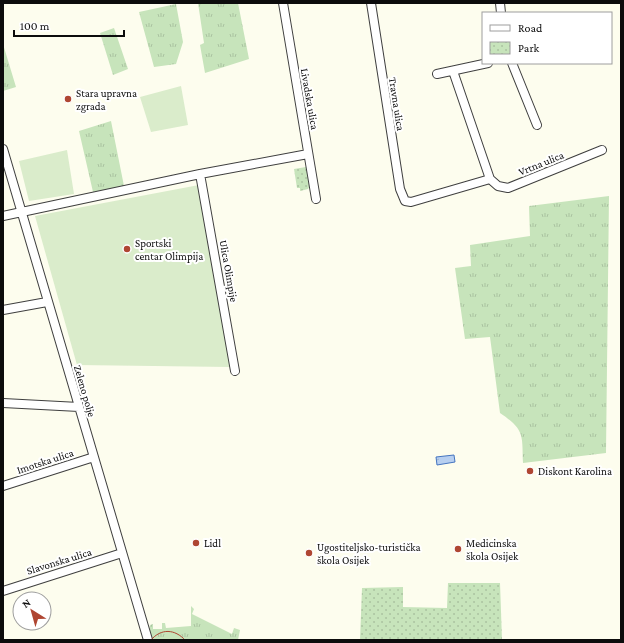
<svg xmlns="http://www.w3.org/2000/svg" width="624" height="643" viewBox="0 0 624 643" font-family="'Crimson Pro',serif">
	<style>
		.grass { fill: url(#grass-tufts) }
		.park { fill: url(#park-dots) }
		.pitch { fill: #daeccb }
		.water { fill: url(#water-ripples); stroke: #4575c0 }
		.lines { fill: none; stroke-linecap: round; stroke-linejoin: round }
		.minor-casing { stroke: #3f3f3f; stroke-width: 10 }
		.minor { stroke: #fff; stroke-width: 8 }
		.tram { stroke: #af4632; stroke-width: 1 }
		.poi-dot { fill: #af4632; stroke: #fff; stroke-width: 1.5 }
		.labels { text-anchor: middle; dominant-baseline: central; stroke-width: 4; stroke-linejoin: round; paint-order: stroke }
		.poi-label { font-size: 11px; fill: #0c0c0c; stroke: #fff; text-anchor: start }
		.street-label { font-size: 11px; fill: #0c0c0c; stroke: #fff }
	</style>
	<defs>
		<pattern id="grass-tufts" width="24" height="20" patternUnits="userSpaceOnUse"><rect width="24" height="20" fill="#c7e4bb"/><path d="M3 7l-1-3M5 7V3M7 7l1-3M15 17l-1-3M17 17v-4M19 17l1-3" fill="none" stroke="#aac2a0"/></pattern>
		<pattern id="park-dots" width="8" height="8" patternUnits="userSpaceOnUse"><rect width="8" height="8" fill="#c7e4bb"/><path d="M2 2h.1M6 6h.1" fill="none" stroke="#aac2a0" stroke-width="1.8" stroke-linecap="round"/></pattern>
		<pattern id="water-ripples" width="26" height="14" patternUnits="userSpaceOnUse"><rect width="26" height="14" fill="#b7cff0"/><path d="M2 4q2-2 4 0t4 0M15 11q2-2 4 0t4 0" fill="none" stroke="#9cb1cd"/></pattern>
	</defs>
	<rect width="100%" height="100%" fill="#fdfdee"/>
	<path class="grass" d="M198,3H238L249,59L205,73L200,45L204,43Z
		M176,4L183,42L176,64L154,67L139,12Z
		M114,28L128,69L113,75L100,33Z
		M3,44L16,87L3,91Z
		M111,121L124,186L93,192L79,131Z
		M609,196L606,453L523,463C522,435 525,430 500,413L490,337L465,339L455,268L471,266L470,245L530,236L529,206Z
		M191,606L194,609L192,614L232,634L234,628L240,630L238,640H151L149,631L150,625L153,624V629H162V623H165L166,628L191,626Z"/>
	<path class="park" d="M306,167L310,186L308,189L300,191V188H297L294,169Z
		M448,583H500L502,640H360L362,588L403,587V607L447,608Z"/>
	<path class="pitch" d="M181,86L188,125L151,132L140,97Z
		M67,150L74,194L29,201L19,161Z
		M199,185L230,367L77,365L35,216Z"/>
	<path class="water" d="M454,455L455,462L437,465L436,457Z"/>
	<g class="lines">
		<defs>
			<path id="minor" d="M283,3L316,199
				M371,3L400,189L405,201L411,202L490,179L498,186L508,188L602,150
				M500,3L501,13
				M512,63L537,125
				M453,71L490,179
				M437,74L488,63
				M3,149L148,640
				M200,174L235,371
				M3,216L200,174L308,154
				M3,310L47,302
				M3,403L79,407
				M3,486L94,457
				M3,591L122,553"/>
		</defs>
		<use href="#minor" class="minor-casing"/>
		<use href="#minor" class="minor"/>
		<path class="tram" d="M151,640C161,628 175,629 185,640"/>
	</g>
	<g class="poi-dot">
		<circle cx="68" cy="99" r="4"/>
		<circle cx="127" cy="249" r="4"/>
		<circle cx="530" cy="471" r="4"/>
		<circle cx="196" cy="543" r="4"/>
		<circle cx="458" cy="549" r="4"/>
		<circle cx="309" cy="553" r="4"/>
	</g>
	<g class="labels">
		<g class="poi-label">
			<text x="76" y="93">Stara upravna<tspan x="76" dy="13">zgrada</tspan></text>
			<text x="135" y="243">Sportski<tspan x="135" dy="13">centar Olimpija</tspan></text>
			<text x="538" y="471">Diskont Karolina</text>
			<text x="204" y="543">Lidl</text>
			<text x="466" y="543">Medicinska<tspan x="466" dy="13">škola Osijek</tspan></text>
			<text x="317" y="547">Ugostiteljsko-turistička<tspan x="317" dy="13">škola Osijek</tspan></text>
		</g>
		<g class="street-label">
			<text transform="translate(310 99) rotate(80)">Livadska ulica</text>
			<text transform="translate(397 104) rotate(81)">Travna ulica</text>
			<text transform="translate(541 163) rotate(-22)">Vrtna ulica</text>
			<text transform="translate(229 271) rotate(80)">Ulica Olimpije</text>
			<text transform="translate(85 391) rotate(74)">Zeleno polje</text>
			<text transform="translate(45 461) rotate(-18)">Imotska ulica</text>
			<text transform="translate(59 561) rotate(-17)">Slavonska ulica</text>
		</g>
	</g>
	<rect width="624" height="643" fill="none" stroke="#0c0c0c" stroke-width="8"/>
	<rect x="482" y="12" width="130" height="52" fill="#ffffff" stroke="#9e9e9e"/>
	<rect x="490" y="25" width="20" height="6" fill="#ffffff" stroke="#9e9e9e"/>
	<text x="518" y="32" font-size="12" fill="#0c0c0c">Road</text>
	<rect x="490" y="42" width="20" height="12" fill="url(#park-dots)" stroke="#9e9e9e"/>
	<text x="518" y="52" font-size="12" fill="#0c0c0c">Park</text>
	<g transform="translate(32 611) rotate(323)"><circle r="19" fill="#ffffff" stroke="#9e9e9e"/>
	<path d="M0-3L7 15L0 10L-7 15Z" fill="#af4632"/>
	<text y="-6" font-size="11" font-weight="bold" text-anchor="middle" fill="#0c0c0c">N</text>
	</g>
	<path d="M14 30v6h110v-6" fill="none" stroke="#0c0c0c" stroke-width="2"/>
	<text x="20" y="30" font-size="12" fill="#0c0c0c" stroke="#ffffff" stroke-width="3" paint-order="stroke">100 m</text>
</svg>
